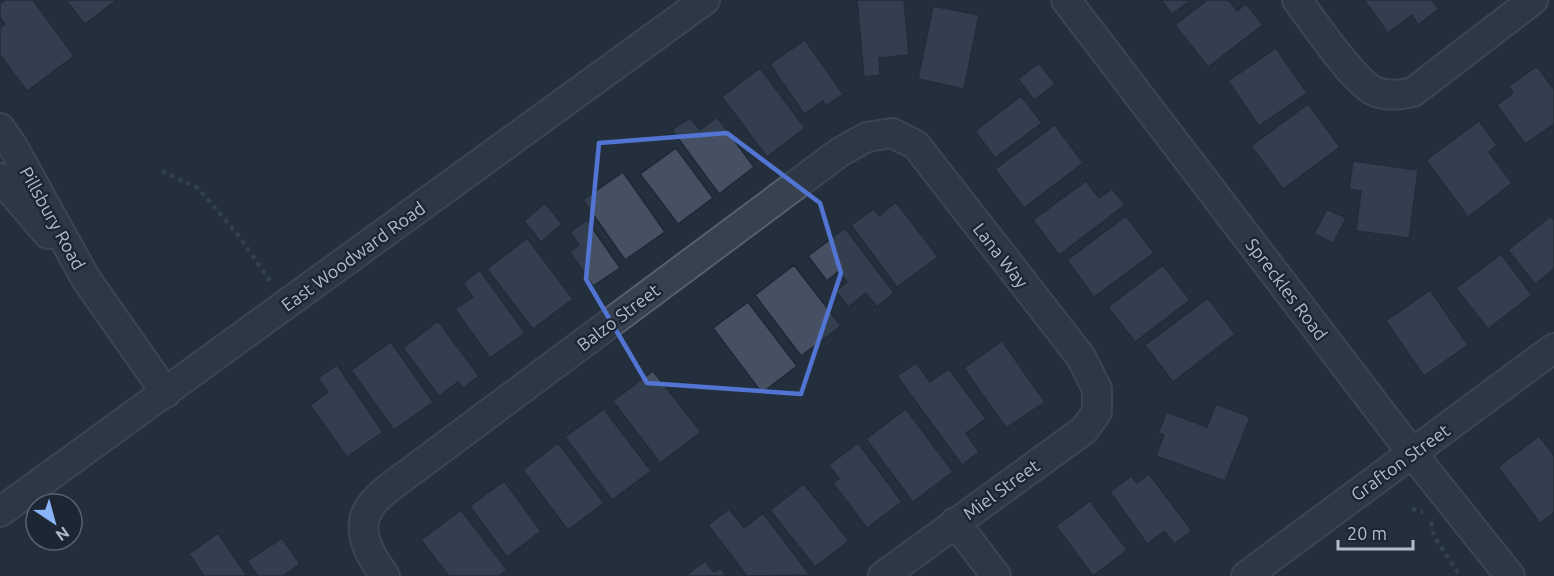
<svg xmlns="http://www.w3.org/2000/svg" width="1554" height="576" viewBox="0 0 1554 576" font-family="Ubuntu,sans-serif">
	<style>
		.building { fill: #455162; stroke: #1f2835; stroke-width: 1.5 }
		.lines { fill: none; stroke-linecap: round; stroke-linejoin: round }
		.minor-casing { stroke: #565f6c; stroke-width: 32 }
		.path { stroke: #44595c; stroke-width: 4; stroke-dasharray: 4.5 4.5; stroke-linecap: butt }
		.minor { stroke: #38414e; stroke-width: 28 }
		.marked { fill: none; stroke: #5274d3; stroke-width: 4.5; stroke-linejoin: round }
		.labels { text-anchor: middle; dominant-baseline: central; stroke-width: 5; stroke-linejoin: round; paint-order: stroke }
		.street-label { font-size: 18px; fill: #b4bcc9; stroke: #1d2633 }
	</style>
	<rect width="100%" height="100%" fill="#242f3e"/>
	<path class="building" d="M5,0H33L74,56L27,91L0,55V28L5,24L0,17V3Z
		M66,0H117L85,24Z
		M857,0H904L909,55L879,58L880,75L864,77Z
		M1161,0H1191L1172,14Z
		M1207,0H1229L1237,11L1246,4L1263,25L1208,67L1175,25Z
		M1364,0H1432L1439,9L1418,25L1412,15L1388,33Z
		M933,6L979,15L964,89L918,79Z
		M805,40L843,94L826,106L823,101L804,114L770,64Z
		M1276,48L1307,93L1259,126L1228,81Z
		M1039,63L1055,84L1034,100L1018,79Z
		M1537,66L1554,90V124L1525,144L1497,105L1513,93L1509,86Z
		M760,68L805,128L767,157L722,97Z
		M1021,96L1042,123L995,158L975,131Z
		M1308,104L1340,147L1283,189L1251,146Z
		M717,117L754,167L719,194L672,130L690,118L700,130Z
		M1479,121L1497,145L1489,152L1512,183L1468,217L1426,160Z
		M1055,125L1083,163L1024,208L995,169Z
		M676,148L713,198L678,224L640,174Z
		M1353,161L1418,170L1409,238L1356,231L1361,191L1349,189Z
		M623,172L665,232L625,260L583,200Z
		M1086,181L1099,198L1112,189L1125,205L1059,255L1033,220Z
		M896,202L938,257L897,287L851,225L874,209L879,216Z
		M545,203L562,224L541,242L524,221Z
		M1327,209L1346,218L1333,243L1314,234Z
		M1126,216L1154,253L1094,297L1067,260Z
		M1551,216L1554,220V269L1535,284L1508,250Z
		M587,220L620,268L593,286L570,252L579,245L570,232Z
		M845,228L894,293L877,307L866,293L848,307L836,291L847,282L839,271L827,281L808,256Z
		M527,238L573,299L533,329L487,269Z
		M1501,254L1532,295L1488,329L1456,288Z
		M794,265L841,326L801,356L755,295Z
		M1163,265L1190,300L1135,342L1108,307Z
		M480,270L525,333L490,358L455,309L473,297L463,283Z
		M1430,290L1468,345L1424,376L1386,321Z
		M1208,298L1235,334L1173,382L1145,345Z
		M748,302L797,366L762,393L713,328Z
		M438,321L479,376L463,388L458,382L439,396L403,348Z
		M1002,341L1045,402L1006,428L964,368Z
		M391,342L433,402L394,430L351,370Z
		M916,363L930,382L949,369L986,419L966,433L979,452L962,465L897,376Z
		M337,365L383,432L347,457L310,405L328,392L318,378Z
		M653,371L701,432L660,463L613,401Z
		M1216,404L1250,417L1225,481L1156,456L1164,435L1158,433L1167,412L1207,427Z
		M604,409L651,471L612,500L565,437Z
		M906,409L953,472L913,502L866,439Z
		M1539,436L1554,455V513L1540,523L1498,467Z
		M558,443L604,503L568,530L523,470Z
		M858,443L902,502L867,528L833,483L839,479L829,465Z
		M1149,474L1192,531L1174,544L1165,531L1147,544L1110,492L1131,476L1137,483Z
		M504,481L541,531L507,557L470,506Z
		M804,484L849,541L815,567L770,510Z
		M1090,501L1127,550L1093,576L1056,526Z
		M729,509L744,528L763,513L810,575L747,576L708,525Z
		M461,510L507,570L499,576H449L421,540Z
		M218,533L247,576H204L189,554Z
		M282,538L300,564L283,576H258L247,561Z
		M705,561L714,572L721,568L727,576H685Z"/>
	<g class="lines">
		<defs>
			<path id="minor" d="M1066,0L1412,453L1510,576
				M1297,0C1313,21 1354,83 1376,92C1388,96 1401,95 1413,92L1533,0
				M0,128L12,145L86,279L166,393
				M0,178L48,234
				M0,512L705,0
				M955,522L996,576
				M385,576C371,557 354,530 370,507C374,500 381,495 386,490L840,152L867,137L892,133L916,145L1081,357L1097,389V412L1084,430L883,576
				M1246,576L1554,348"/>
		</defs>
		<use href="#minor" class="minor-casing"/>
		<path class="path" d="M162,171L198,188L239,236L272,284
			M1412,509L1423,512
			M1431,522L1434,536L1460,576"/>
		<use href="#minor" class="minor"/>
	</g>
	<path d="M0 0H1554V576H0ZM727,133L820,203L841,273L801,394L647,383L586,279L599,143Z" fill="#242f3e" fill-opacity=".55" fill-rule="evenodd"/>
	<path class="marked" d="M727,133L820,203L841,273L801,394L647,383L586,279L599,143Z"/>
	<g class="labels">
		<g class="street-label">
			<text transform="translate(53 218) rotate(61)">Pillsbury Road</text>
			<text transform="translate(1001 255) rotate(52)">Lana Way</text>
			<text transform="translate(353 256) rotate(-36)">East Woodward Road</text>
			<text transform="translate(1287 289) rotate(53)">Spreckles Road</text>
			<text transform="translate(618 317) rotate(-37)">Balzo Street</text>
			<text transform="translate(1400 462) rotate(-36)">Grafton Street</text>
			<text transform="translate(1001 489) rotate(-36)">Miel Street</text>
		</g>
	</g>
	<g transform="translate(54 522) rotate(144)"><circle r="28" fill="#1d2633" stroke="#59626f" stroke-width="1.5"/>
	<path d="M0-4.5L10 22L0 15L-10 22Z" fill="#8ab4f8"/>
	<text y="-9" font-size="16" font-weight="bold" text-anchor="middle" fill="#b4bcc9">N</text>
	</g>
	<path d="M1338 540v9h75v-9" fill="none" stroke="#b4bcc9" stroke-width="3"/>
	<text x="1347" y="540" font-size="18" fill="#b4bcc9" stroke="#1d2633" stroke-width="4.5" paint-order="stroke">20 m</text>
</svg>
